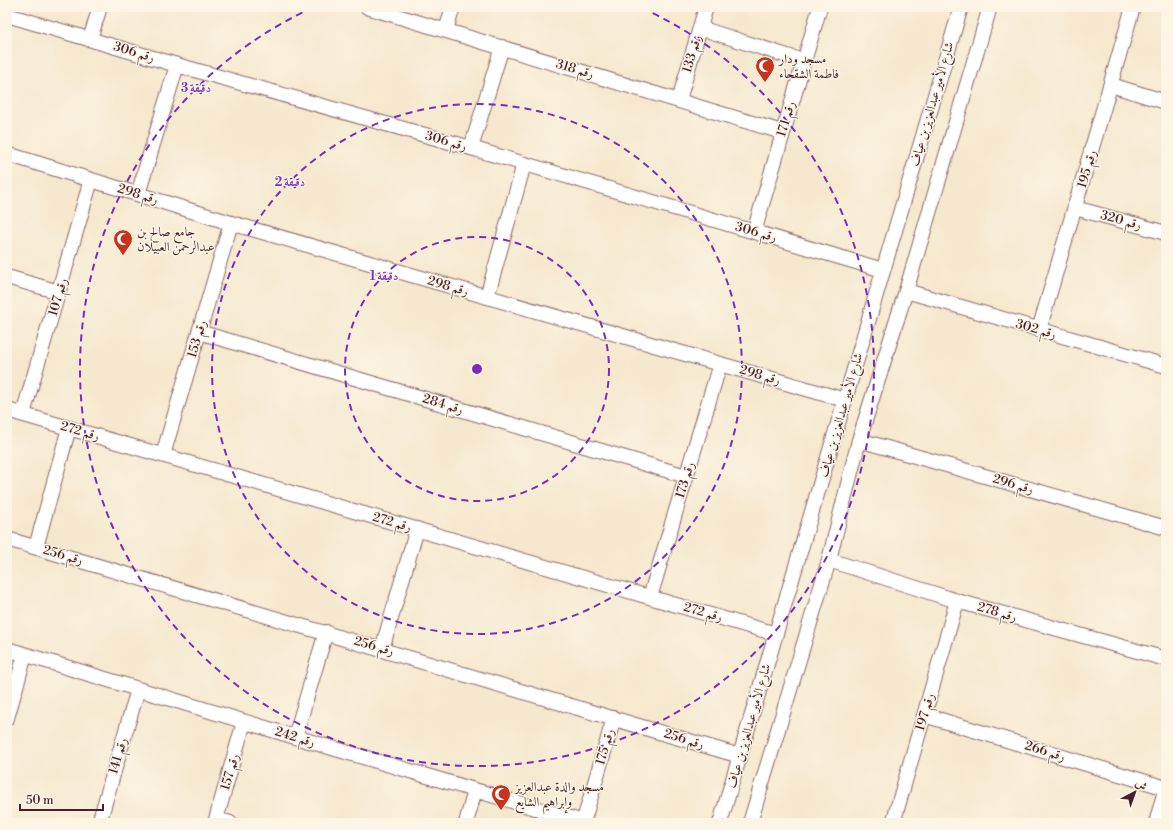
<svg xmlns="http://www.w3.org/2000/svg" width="1173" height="830" viewBox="0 0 1173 830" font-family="'Libre Bodoni',Amiri,serif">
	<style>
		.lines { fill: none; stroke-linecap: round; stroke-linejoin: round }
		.minor-casing { stroke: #866564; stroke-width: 16 }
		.minor { stroke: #fff; stroke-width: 14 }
		.ring { fill: none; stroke: #7b2cbf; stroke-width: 2; stroke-dasharray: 7 5 }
		.labels { text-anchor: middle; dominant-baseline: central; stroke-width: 3; stroke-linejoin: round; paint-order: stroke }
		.street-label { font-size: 13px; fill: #4a1f2b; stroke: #fcf5e5 }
		.poi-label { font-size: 13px; fill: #4a1f2b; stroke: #fcf5e5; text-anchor: start }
		.centre { fill: #7b2cbf; stroke: #fcf5e5; stroke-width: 2 }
		.ring-label { font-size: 12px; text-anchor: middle; font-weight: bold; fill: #7b2cbf; stroke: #fcf5e5; stroke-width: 3; stroke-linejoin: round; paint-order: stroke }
	</style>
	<rect width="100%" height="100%" fill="#fcf5e5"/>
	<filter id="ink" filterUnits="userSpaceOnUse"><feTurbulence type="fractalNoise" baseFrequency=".025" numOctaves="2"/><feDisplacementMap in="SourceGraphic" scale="8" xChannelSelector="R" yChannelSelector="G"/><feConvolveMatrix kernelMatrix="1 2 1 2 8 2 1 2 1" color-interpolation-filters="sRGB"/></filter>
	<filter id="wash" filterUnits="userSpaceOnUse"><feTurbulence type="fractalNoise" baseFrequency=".012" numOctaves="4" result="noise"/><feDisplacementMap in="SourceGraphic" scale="16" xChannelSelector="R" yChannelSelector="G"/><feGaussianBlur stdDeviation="0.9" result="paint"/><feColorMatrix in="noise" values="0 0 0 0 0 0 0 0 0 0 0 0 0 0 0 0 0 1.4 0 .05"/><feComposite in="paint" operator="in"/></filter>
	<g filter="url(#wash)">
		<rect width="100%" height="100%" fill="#f5e8ce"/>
	</g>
	<g filter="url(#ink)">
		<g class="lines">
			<defs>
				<path id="minor" d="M367,7L782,132
					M7,15L177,65L471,148L883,270
					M700,28L803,61
					M446,30L453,7
					M90,39L100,7
					M1111,85L1166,102
					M679,100L706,7
					M471,148L502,47
					M7,154L231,223L845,400
					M138,194L177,65
					M1075,208L1166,233
					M754,232L820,7
					M7,277L59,292
					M906,291L1166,366
					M487,297L524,164
					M1039,330L1133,7
					M199,332L686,476
					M7,410L776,634
					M23,414L91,180
					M859,440L1166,528
					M163,455L231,223
					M7,539L740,756
					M36,547L69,428
					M829,560L957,601L1166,659
					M650,597L720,364
					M7,649L295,737L583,822
					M382,649L417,529
					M924,715L1166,788
					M7,718L25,655
					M295,737L326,632
					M217,819L230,823
					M99,823L138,689
					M215,823L244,722
					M466,823L475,790
					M583,823L614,718
					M720,823L961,7
					M750,823L829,560L859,440L906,291L990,7
					M893,823L957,601
					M1156,823L1166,787"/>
			</defs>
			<use href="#minor" class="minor-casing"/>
			<use href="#minor" class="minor"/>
		</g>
	</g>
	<g class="ring">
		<circle cx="477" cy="369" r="132"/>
		<circle cx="477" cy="369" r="265"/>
		<path d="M642 8A397 397 0 1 1 312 8"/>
	</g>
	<defs>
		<symbol id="mosque-pin" viewBox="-11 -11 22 30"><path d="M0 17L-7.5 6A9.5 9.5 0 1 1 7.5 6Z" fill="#c8321e" stroke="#fcf5e5"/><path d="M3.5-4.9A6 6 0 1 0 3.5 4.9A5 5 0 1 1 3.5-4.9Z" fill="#fff"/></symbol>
	</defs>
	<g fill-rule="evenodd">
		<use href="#mosque-pin" x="754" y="55" width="22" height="30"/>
		<use href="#mosque-pin" x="112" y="228" width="22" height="30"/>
		<use href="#mosque-pin" x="490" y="783" width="22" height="30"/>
	</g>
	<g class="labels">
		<g class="street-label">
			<text transform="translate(134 52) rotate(17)">رقم 306</text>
			<text transform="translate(692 54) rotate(-74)">رقم 133</text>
			<text transform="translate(575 69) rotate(17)">رقم 318</text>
			<text transform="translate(932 104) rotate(-74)">شارع الأمير عبدالعزيز بن عياف</text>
			<text transform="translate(786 119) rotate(-74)">رقم 171</text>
			<text transform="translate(446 141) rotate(16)">رقم 306</text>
			<text transform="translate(1087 169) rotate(-74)">رقم 195</text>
			<text transform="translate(138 194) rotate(17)">رقم 298</text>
			<text transform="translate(1121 220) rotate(15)">رقم 320</text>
			<text transform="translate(756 232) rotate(16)">رقم 306</text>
			<text transform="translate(448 286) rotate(16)">رقم 298</text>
			<text transform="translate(58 297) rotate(-74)">رقم 107</text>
			<text transform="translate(1036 329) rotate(16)">رقم 302</text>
			<text transform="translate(197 339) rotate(-74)">رقم 153</text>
			<text transform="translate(760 375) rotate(16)">رقم 298</text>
			<text transform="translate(443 404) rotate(17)">رقم 284</text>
			<text transform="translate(841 415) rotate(-74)">شارع الأمير عبدالعزيز بن عياف</text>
			<text transform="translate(80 431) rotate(16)">رقم 272</text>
			<text transform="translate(685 480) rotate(-73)">رقم 173</text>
			<text transform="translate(1013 484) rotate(16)">رقم 296</text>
			<text transform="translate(392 522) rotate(16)">رقم 272</text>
			<text transform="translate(63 555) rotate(16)">رقم 256</text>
			<text transform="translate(703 612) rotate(16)">رقم 272</text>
			<text transform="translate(997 612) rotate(16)">رقم 278</text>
			<text transform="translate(374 646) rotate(16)">رقم 256</text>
			<text transform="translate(925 712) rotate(-74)">رقم 197</text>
			<text transform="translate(749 726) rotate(-74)">شارع الأمير عبدالعزيز بن عياف</text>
			<text transform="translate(295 737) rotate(17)">رقم 242</text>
			<text transform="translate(684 739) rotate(17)">رقم 256</text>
			<text transform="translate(605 747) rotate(-74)">رقم 175</text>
			<text transform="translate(1045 751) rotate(17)">رقم 266</text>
			<text transform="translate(118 756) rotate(-74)">رقم 141</text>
			<text transform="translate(230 772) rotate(-74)">رقم 157</text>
		</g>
		<g class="poi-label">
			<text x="779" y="59">مسجد ودار<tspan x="779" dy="15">فاطمة الشقحاء</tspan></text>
			<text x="137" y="232">جامع صالح بن<tspan x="137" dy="15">عبدالرحمن العبيلان</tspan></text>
			<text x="515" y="787">مسجد والدة عبدالعزيز<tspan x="515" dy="15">وإبراهيم الشايع</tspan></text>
		</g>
	</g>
	<circle cx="477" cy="369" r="6" class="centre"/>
	<g class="ring-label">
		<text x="196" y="92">3 دقيقة</text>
		<text x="290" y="186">2 دقيقة</text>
		<text x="384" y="280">1 دقيقة</text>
	</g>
	<rect width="1173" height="830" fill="none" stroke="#fcf5e5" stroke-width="24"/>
	<g transform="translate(1135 792) rotate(41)" stroke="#fcf5e5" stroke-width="3" paint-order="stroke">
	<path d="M0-3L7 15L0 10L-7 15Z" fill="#4a1f2b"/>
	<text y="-6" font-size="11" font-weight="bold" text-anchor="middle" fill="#4a1f2b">ش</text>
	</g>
	<path d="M20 804v6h83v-6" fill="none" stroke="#4a1f2b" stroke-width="2"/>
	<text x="26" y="804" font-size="12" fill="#4a1f2b" stroke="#fcf5e5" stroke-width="3" paint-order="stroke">50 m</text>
</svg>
